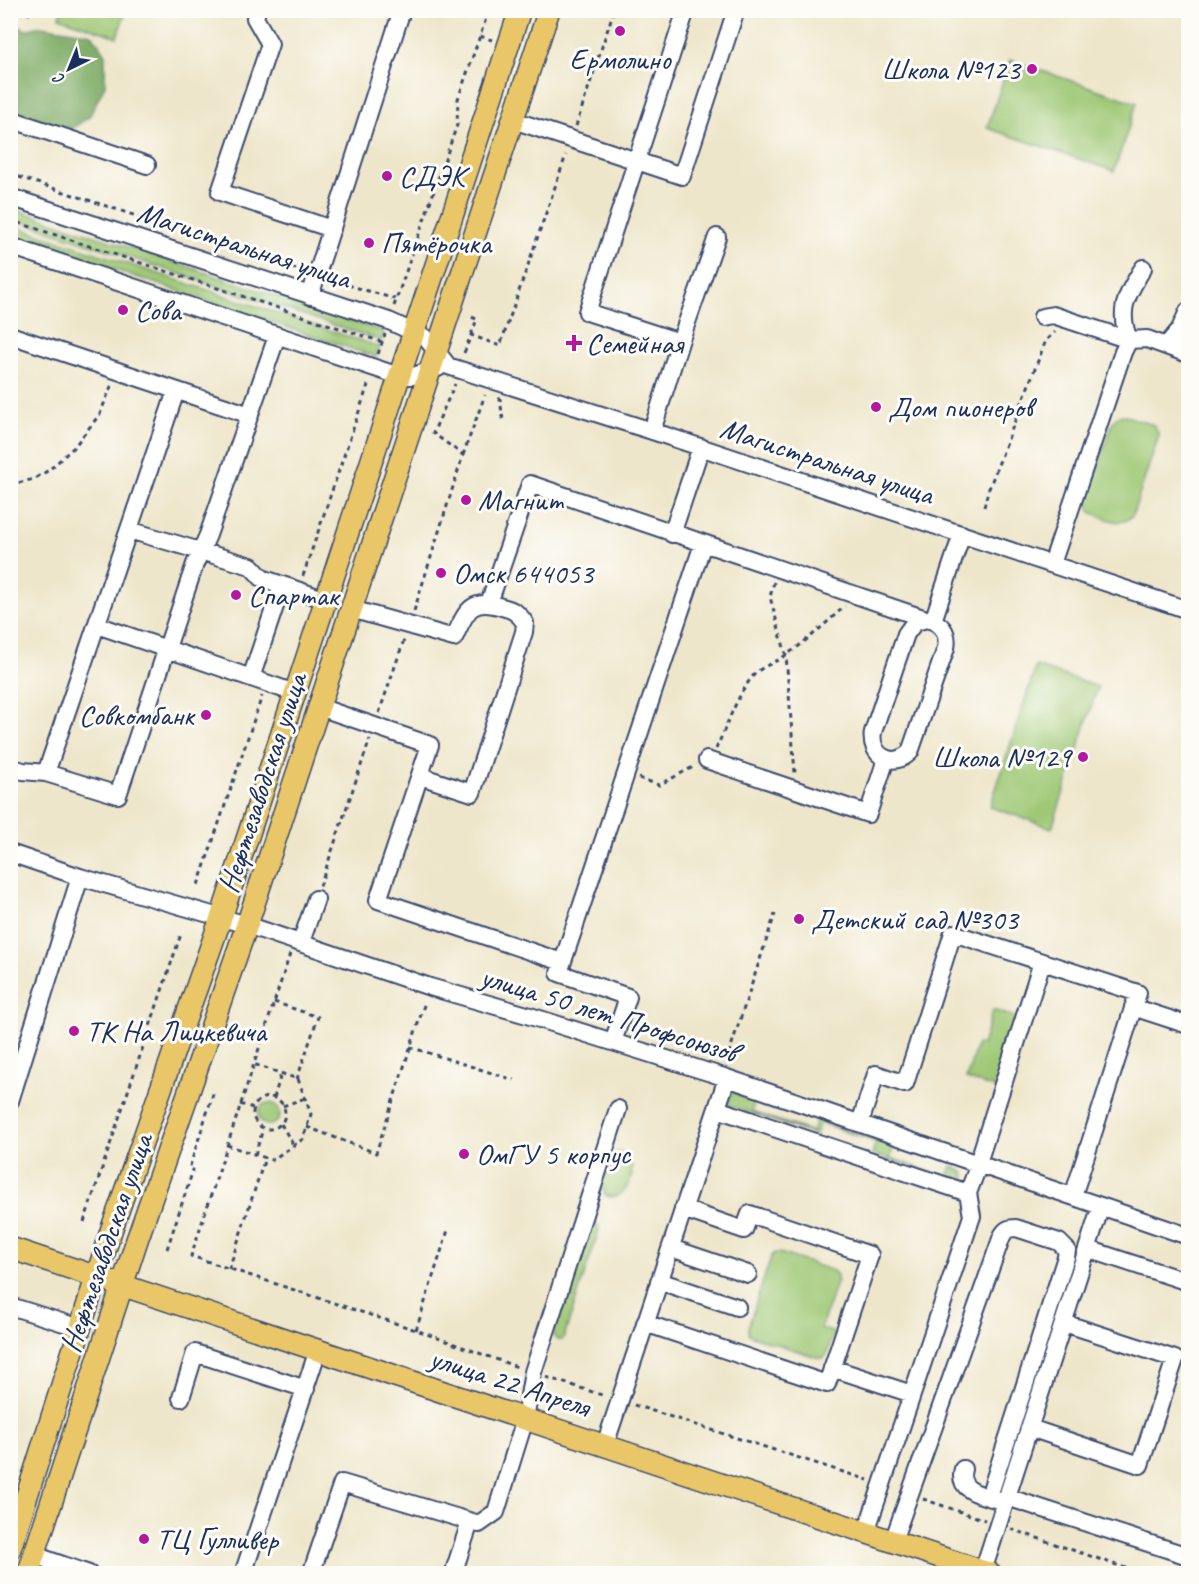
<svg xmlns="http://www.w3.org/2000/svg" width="1199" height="1584" viewBox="0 0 1199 1584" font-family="Caveat,sans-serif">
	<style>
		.green { fill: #9ec875; stroke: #5c7c6a; stroke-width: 1.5 }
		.forest { fill: #7eac66; stroke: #4c6e62; stroke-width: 1.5 }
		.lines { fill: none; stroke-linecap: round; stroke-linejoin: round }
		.minor-casing { stroke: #3b4a6e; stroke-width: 20 }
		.major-casing { stroke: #3b4a6e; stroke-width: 24 }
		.path { stroke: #3b4a6e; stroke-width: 3; stroke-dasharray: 4.5 4.5; stroke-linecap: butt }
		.minor { stroke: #fff; stroke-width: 16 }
		.major { stroke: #e9c769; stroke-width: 21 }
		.poi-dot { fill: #b5179e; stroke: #fdfcf7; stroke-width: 2 }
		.labels { text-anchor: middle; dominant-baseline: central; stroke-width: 6; stroke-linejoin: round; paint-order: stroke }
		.poi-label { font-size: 30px; fill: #1b2f5e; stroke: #fdfcf7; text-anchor: start }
		.street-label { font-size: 30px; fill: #1b2f5e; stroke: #fdfcf7 }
	</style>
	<rect width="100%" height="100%" fill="#fdfcf7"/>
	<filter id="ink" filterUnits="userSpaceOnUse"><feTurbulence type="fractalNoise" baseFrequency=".0167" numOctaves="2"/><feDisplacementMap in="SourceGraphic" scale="12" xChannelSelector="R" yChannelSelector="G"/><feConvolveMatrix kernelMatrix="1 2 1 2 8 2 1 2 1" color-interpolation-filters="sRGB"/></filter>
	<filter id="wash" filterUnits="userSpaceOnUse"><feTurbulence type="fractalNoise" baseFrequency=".008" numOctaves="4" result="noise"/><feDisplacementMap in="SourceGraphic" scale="24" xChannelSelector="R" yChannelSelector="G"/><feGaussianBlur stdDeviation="1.35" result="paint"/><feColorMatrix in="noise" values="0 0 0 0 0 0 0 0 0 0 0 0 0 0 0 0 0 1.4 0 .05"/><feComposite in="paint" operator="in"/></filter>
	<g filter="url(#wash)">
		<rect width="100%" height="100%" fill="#eee6ca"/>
		<path class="green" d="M61,11V10L126,11L117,37L59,17Z
			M1010,60L1137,103L1114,171L987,128Z
			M11,208L384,332L382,341L11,218Z
			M11,225L380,347L376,357L11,235Z
			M1123,415L1154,425L1159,435L1133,514C1124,529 1103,518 1091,512L1086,503L1112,423L1117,417Z
			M1036,666L1098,687L1052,828L990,807Z
			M993,1010L1021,1019L998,1089L966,1079L977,1044L982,1045Z
			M731,1092L755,1100L752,1112L812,1132L816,1120L894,1146L890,1158L948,1178L952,1166L965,1173L964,1181L962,1183L872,1154L876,1142L820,1123L815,1135L727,1105Z
			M258 1114a11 11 0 1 1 22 0a11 11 0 1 1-22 0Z
			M617,1152C645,1156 629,1207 605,1195L600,1183L609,1157Z
			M591,1223L597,1224L599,1230L564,1337L562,1340H557L553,1335Z
			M775,1253H780L833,1271L837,1275V1280L821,1328L834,1333L827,1354L824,1358H819L752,1336L748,1333V1327L771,1257Z"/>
		<path class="forest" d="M16,22L25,30L41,26L92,34L105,53V85L89,117L68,131L11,110L10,27Z"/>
	</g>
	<g filter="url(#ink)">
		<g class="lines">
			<defs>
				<path id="minor" d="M257,10L255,18L270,44L220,192L332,229
					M10,119L147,165
					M513,120L682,176L736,10
					M10,197L389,321L426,338L448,366L652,431L1188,610
					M10,246L399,376H413L438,368
					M310,296L402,10
					M1042,317L1053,315L1129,340
					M10,335L250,415
					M1129,340C1117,309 1127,295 1143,268
					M680,342L587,312L686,10
					M1166,346L1180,329L1188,311
					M652,431L680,342L717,237
					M129,530L251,566L262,578L326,600
					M672,534L701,447
					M1052,564L1123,352L1129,340L1147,339L1188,354
					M489,603L530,484L926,619
					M351,609L454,638C466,612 470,597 502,607C514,610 518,613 525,623L524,632L472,793L420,776
					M926,619C941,622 949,632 946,648L910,752C893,769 869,756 873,732L906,634L914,623Z
					M933,621L962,534
					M97,625L295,693
					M251,678L282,585
					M319,707L430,745L378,900L562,962
					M707,760L868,814L886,759
					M10,767L23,771L46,773L118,795L195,564L208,535L277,336
					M46,773L176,391
					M10,853L80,877L247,925L430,987L527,1015L727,1078L1188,1236
					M301,942L316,899
					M1133,1007L1188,1025
					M613,1042L628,997L559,973L703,544
					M10,1101L80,877
					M717,1109L968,1193
					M860,1123L876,1074L905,1084L953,933L1138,993L1073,1196
					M978,1163L1042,962
					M671,1248L748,1274
					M1088,1249L1188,1282
					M659,1281L737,1307
					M10,1306L80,1328
					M645,1323L827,1384L870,1255L750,1214L744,1230L683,1209
					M832,1368L912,1394
					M181,1398L195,1353L306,1389
					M1030,1428L1140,1465L1175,1359L1064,1323
					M605,1445L727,1078
					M963,1469C956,1494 988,1496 1006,1502
					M1007,1497L1188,1556
					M866,1532L972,1216L968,1193L979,1164
					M893,1541L1002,1236C1006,1229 1009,1228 1016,1228L1059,1242L1067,1250L1066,1257L992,1487
					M34,1555L89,1574
					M983,1571L1101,1206
					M243,1574L318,1350
					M311,1574L342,1483L479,1524L496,1512L525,1419L533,1372L618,1109
					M453,1574L470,1522"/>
				<path id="major" d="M10,1248L991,1574
					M10,1549L111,1231L221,918L520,10
					M28,1574L137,1240L247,925L549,10"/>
			</defs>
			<use href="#minor" class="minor-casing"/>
			<use href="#major" class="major-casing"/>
			<path class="path" d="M28,15L30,10
				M480,36L492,40
				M576,126L614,10
				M10,174L302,271
				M10,220L382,342
				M331,280L395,299
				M394,306L457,125L458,99L489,10
				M471,335L477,319L471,317
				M464,353L471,335L500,346L566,155
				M378,354L385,334
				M498,399H500L503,420
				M463,455L485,395
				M10,485L34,479L49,470L74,447L100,414L112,384
				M984,507L988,491L1046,340L1055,332
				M303,576L368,385
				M774,582L770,597L786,655L795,773
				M414,611L463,455L433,433L455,384
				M379,713L404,640
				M716,749C727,725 736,698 752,677C760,667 772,664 783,657C805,643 825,624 845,606
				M639,778L659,785L695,766
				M198,885L262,696
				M320,886L370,739
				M290,954L191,1256L416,1330L520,1368
				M274,1002L318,1017L297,1079
				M410,1047L514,1080
				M726,1062L775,914
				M253 1113a16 16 0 1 1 32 0a16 16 0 1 1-32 0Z
				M274,1098L281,1074
				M240,1104L253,1108
				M283,1106L305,1098
				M281,1124L294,1146
				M307,1127L376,1153L425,1002
				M227,1145L272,1160L303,1139L311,1114L298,1079L253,1064
				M255,1155L263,1129
				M84,1222L181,934
				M167,1249L193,1170L189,1169L214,1091
				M229,1269L265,1158
				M416,1330L448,1230
				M546,1377L605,1396
				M634,1405L868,1480
				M923,1499L985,1520
				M1011,1529L1143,1574"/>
			<use href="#minor" class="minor"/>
			<use href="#major" class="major"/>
		</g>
	</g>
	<g class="poi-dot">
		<circle cx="620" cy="31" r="6"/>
		<circle cx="1032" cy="69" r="6"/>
		<circle cx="387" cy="176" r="6"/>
		<circle cx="369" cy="243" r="6"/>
		<circle cx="123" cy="310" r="6"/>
		<path d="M571 334h6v6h6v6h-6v6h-6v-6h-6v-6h6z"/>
		<circle cx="876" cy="407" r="6"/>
		<circle cx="466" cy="500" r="6"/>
		<circle cx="441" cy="573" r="6"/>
		<circle cx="236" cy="595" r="6"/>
		<circle cx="206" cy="715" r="6"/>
		<circle cx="1083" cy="757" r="6"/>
		<circle cx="799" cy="919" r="6"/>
		<circle cx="74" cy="1031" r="6"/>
		<circle cx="464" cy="1154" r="6"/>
		<circle cx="144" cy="1539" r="6"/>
	</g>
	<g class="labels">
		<g class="poi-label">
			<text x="620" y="59" text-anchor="middle">Ермолино</text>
			<text x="1020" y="69" text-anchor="end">Школа №123</text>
			<text x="399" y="176">СДЭК</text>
			<text x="381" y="243">Пятёрочка</text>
			<text x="135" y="310">Сова</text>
			<text x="586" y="343">Семейная</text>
			<text x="888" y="407">Дом пионеров</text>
			<text x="478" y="500">Магнит</text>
			<text x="453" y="573">Омск 644053</text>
			<text x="248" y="595">Спартак</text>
			<text x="194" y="715" text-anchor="end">Совкомбанк</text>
			<text x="1071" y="757" text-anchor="end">Школа №129</text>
			<text x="811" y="919">Детский сад №303</text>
			<text x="86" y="1031">ТК На Лицкевича</text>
			<text x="476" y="1154">ОмГУ 5 корпус</text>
			<text x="156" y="1539">ТЦ Гулливер</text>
		</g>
		<g class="street-label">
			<text transform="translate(244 245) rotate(18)">Магистральная улица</text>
			<text transform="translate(827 461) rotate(18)">Магистральная улица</text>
			<text transform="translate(262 783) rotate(-72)">Нефтезаводская улица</text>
			<text transform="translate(609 1014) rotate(17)">улица 50 лет Профсоюзов</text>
			<text transform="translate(106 1243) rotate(-71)">Нефтезаводская улица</text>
			<text transform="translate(510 1382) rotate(18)">улица 22 Апреля</text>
		</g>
	</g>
	<rect width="1199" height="1584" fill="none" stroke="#fdfcf7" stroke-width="36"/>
	<g transform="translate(69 69) rotate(223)" stroke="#fdfcf7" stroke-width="4.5" paint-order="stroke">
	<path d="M0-4.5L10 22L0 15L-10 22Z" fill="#1b2f5e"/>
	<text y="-9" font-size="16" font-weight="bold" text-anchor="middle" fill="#1b2f5e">С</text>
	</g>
</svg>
